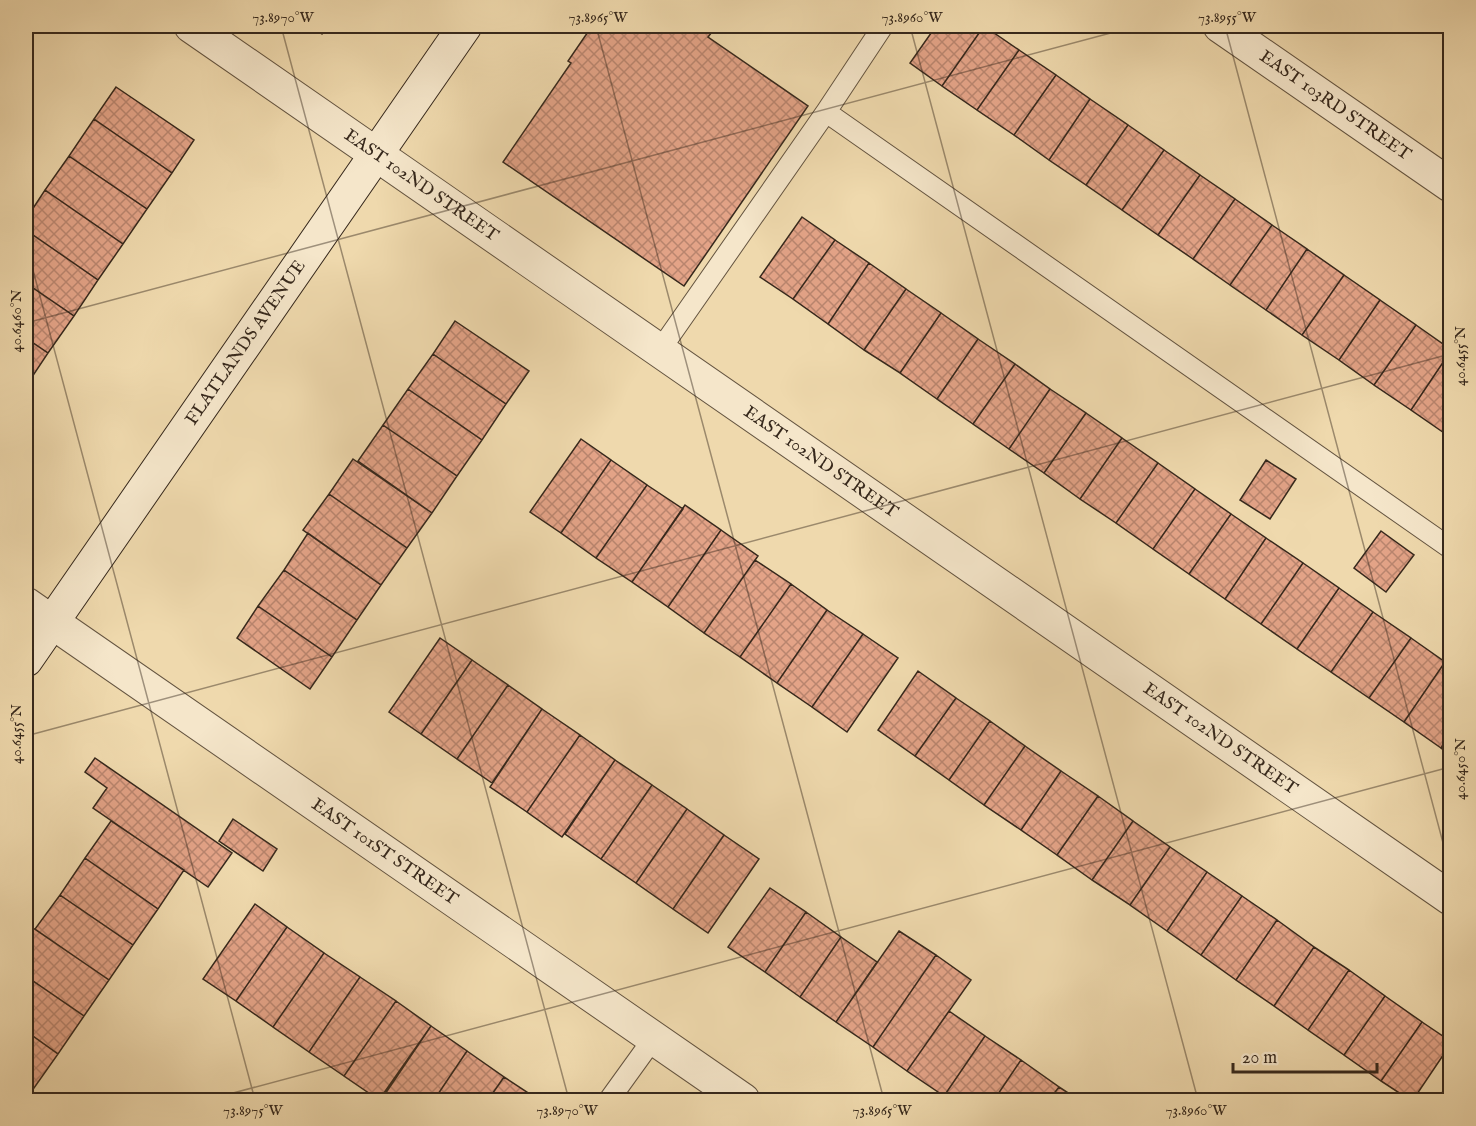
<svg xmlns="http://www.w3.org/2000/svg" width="1476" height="1126" viewBox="0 0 1476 1126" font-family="'IM FELL English',serif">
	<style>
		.building { fill: url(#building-cross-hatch); stroke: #36281c; stroke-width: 1.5 }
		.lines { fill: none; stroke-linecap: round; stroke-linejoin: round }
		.service-casing { stroke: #645440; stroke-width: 22 }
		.minor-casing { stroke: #645440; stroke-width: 35 }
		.secondary-casing { stroke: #36281c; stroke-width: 35 }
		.service { stroke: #f5e6ca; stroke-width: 20 }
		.minor { stroke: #f5e6ca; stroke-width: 33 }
		.secondary { stroke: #f5e6ca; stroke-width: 33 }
		.ticks { fill: none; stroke: #36281c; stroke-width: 1.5; stroke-opacity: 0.45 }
		.labels { text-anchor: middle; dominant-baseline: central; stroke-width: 4.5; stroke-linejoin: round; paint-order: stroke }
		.street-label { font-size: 18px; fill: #36281c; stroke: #f5e6ca }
		.neatline { fill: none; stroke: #36281c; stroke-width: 2 }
		.ticks-label { font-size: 15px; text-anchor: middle; fill: #36281c }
	</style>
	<defs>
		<pattern id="building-cross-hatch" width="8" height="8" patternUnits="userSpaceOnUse" patternTransform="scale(1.5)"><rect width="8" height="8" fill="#e3a387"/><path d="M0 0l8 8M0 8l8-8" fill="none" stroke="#b9856e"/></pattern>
	</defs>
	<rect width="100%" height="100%" fill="#efd9ad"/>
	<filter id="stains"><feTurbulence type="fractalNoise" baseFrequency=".00333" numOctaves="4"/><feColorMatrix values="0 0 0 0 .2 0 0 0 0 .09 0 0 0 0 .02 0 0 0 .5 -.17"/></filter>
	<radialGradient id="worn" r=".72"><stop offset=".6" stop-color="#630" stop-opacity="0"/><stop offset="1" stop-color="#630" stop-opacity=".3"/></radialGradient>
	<path class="building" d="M310,26H327L322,34Z
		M592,26H702L712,32L708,37L808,106L684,286L503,162L571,63L568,61Z
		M936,26H984L942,86L910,63Z
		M984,26L1019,50L977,110L942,86Z
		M1019,50L1056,75L1014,135L977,110Z
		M1056,75L1090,99L1049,160L1014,135Z
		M116,87L194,140L172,173L94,119Z
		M1090,99L1128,125L1086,185L1049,160Z
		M94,119L172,173L147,209L69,156Z
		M1128,125L1164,150L1122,210L1086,185Z
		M1164,150L1200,175L1158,235L1122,210Z
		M69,156L147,209L123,244L45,190Z
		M1200,175L1235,199L1193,259L1158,235Z
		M45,190L123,244L98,280L26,230V219Z
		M1235,199L1272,225L1230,285L1193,259Z
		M802,217L835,240L793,299L760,277Z
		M1272,225L1307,249L1266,310L1230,285Z
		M26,230L98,280L74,316L26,283Z
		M835,240L869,263L828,324L793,299Z
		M1307,249L1344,275L1302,335L1266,310Z
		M869,263L906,289L864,350L828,324Z
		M1344,275L1380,300L1339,360L1302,335Z
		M26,283L74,316L48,353L26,338Z
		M906,289L941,313L900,373L864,350Z
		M1380,300L1416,325L1374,385L1339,360Z
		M941,313L978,339L937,399L900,373Z
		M455,321L529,371L506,404L433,354Z
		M1416,325L1450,349V352L1411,410L1374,385Z
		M26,338L48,353L26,386Z
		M978,339L1015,364L973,424L937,399Z
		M1450,352V429L1447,435L1411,410Z
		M433,354L506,404L482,440L408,389Z
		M1015,364L1050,389L1009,449L973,424Z
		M408,389L482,440L457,476L383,425Z
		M1050,389L1086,413L1044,473L1009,449Z
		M1086,413L1122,438L1080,499L1044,473Z
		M383,425L457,476L432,513L358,461Z
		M1122,438L1158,463L1116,523L1080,499Z
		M581,439L611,460L561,533L530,512Z
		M353,459L432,513L407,548L329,494Z
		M611,460L647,485L596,558L561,533Z
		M1266,460L1296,479L1270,519L1240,500Z
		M1158,463L1195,489L1153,549L1116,523Z
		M647,485L683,509L632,582L596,558Z
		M1195,489L1231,514L1189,574L1153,549Z
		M329,494L407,548L381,585L303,530Z
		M685,505L721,530L668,607L632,582Z
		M1231,514L1266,538L1225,599L1189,574Z
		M721,530L758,556L704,633L668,607Z
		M1381,531L1414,555L1386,592L1354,568Z
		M308,533L381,585L357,620L284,570Z
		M1266,538L1303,563L1261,624L1225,599Z
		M755,560L791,584L740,657L704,633Z
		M1303,563L1339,588L1297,649L1261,624Z
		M284,570L357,620L332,657L258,606Z
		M791,584L827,610L777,683L740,657Z
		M1339,588L1373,612L1331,672L1297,649Z
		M258,606L332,657L310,689L237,638Z
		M827,610L863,634L812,707L777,683Z
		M1373,612L1411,638L1369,698L1331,672Z
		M863,634L898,658L847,732L812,707Z
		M440,638L472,660L421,734L389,712Z
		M1411,638L1445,662L1404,722L1369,698Z
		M472,660L508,685L457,759L421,734Z
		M1445,662L1450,666V734L1441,748L1404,722Z
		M918,671L956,698L915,756L878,730Z
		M508,685L542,709L492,783L457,759Z
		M956,698L990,721L949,780L915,756Z
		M542,709L580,735L527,812L490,787Z
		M990,721L1025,746L984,805L949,780Z
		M1450,734V755L1441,748Z
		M580,735L615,760L562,837L527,812Z
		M1025,746L1061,771L1021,830L984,805Z
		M95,758L232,853L208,887L93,808L107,788L85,772Z
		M615,760L652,785L601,859L565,834Z
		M1061,771L1098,796L1057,855L1021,830Z
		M652,785L687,809L636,883L601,859Z
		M1098,796L1133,821L1092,880L1057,855Z
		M687,809L724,835L673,909L636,883Z
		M233,819L277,849L263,871L219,841Z
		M111,821L184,870L158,909L85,858Z
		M1133,821L1170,847L1130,905L1092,880Z
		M724,835L759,859L708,933L673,909Z
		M1170,847L1207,872L1167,931L1130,905Z
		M85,858L158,909L133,945L60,895Z
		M1207,872L1242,896L1201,955L1167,931Z
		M770,888L806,912L765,972L728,947Z
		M60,895L133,945L109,980L35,929Z
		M1242,896L1277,920L1236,980L1201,955Z
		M255,904L287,927L236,1001L203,979Z
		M806,912L841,937L800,997L765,972Z
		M1277,920L1314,947L1274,1006L1236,980Z
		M30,926L109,980L84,1016L26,976V933Z
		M287,927L324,953L273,1027L236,1001Z
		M899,931L936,955L873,1047L836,1022Z
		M841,937L877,962L836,1022L800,997Z
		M1314,947L1349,970L1308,1030L1274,1006Z
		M324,953L360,977L309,1052L273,1027Z
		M936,955L971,980L907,1071L873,1047Z
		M1349,970L1385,996L1344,1055L1308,1030Z
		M26,976L84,1016L58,1054L26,1031Z
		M360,977L396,1001L344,1076L309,1052Z
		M1385,996L1422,1022L1381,1081L1344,1055Z
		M396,1001L431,1026L379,1100L344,1076Z
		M949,1011L985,1036L944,1096L907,1071Z
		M1422,1022L1450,1041V1045L1413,1100H1410L1381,1081Z
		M431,1026L467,1051L434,1100H381Z
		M26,1031L58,1054L34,1088L26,1082Z
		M985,1036L1021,1060L994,1100H951L944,1096Z
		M467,1051L504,1077L488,1100H434Z
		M1021,1060L1059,1087L1049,1100H994Z
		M504,1077L539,1100H488Z
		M26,1082L34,1088L26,1100Z
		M1059,1087L1079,1100H1049Z"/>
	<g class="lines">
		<defs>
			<path id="service" d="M883,26L826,112L1450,548
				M660,350L826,112
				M609,1100L653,1039
				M1449,1100L1450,1099"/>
			<g id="minor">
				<path id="s1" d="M191,26L1450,898"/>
				<path id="s2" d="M1220,26L1450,185"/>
				<path id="s3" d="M26,604L743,1100"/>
			</g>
			<g id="secondary">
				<path id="s4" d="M26,660L465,26"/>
			</g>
		</defs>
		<use href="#service" class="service-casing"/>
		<use href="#minor" class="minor-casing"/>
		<use href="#secondary" class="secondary-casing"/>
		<use href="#service" class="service"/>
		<use href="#minor" class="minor"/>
		<use href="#secondary" class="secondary"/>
	</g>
	<path class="ticks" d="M281,26L569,1100M596,26L884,1100M910,26L1198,1100M1225,26L1450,869M26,244L255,1100M26,323L1137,26M26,736L1450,354M207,1100L1450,767"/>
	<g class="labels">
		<g class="street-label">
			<text stroke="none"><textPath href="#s2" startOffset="140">EAST 103RD STREET</textPath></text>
			<text stroke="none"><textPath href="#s1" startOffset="280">EAST 102ND STREET</textPath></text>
			<text stroke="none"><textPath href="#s4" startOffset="386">FLATLANDS AVENUE</textPath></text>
			<text stroke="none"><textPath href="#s1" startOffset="766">EAST 102ND STREET</textPath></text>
			<text stroke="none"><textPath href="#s1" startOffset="1252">EAST 102ND STREET</textPath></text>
			<text stroke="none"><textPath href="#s3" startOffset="436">EAST 101ST STREET</textPath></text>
		</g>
	</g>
	<rect width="1476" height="1126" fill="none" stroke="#efd9ad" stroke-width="66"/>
	<path d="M1233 1063v9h144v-9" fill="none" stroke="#36281c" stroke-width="3"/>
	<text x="1242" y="1063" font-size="18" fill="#36281c" stroke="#f5e6ca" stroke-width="4.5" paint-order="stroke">20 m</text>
	<rect x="33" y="33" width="1410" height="1060" class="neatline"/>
	<g class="ticks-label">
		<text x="283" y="22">73.8970°W</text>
		<text x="598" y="22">73.8965°W</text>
		<text x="912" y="22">73.8960°W</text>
		<text x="1227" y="22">73.8955°W</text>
		<text transform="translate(16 321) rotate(-90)" y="5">40.6460°N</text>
		<text transform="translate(1460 356) rotate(-90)" y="5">40.6455°N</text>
		<text transform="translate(16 734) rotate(-90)" y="5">40.6455°N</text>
		<text transform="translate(1460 769) rotate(-90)" y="5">40.6450°N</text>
		<text x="253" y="1115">73.8975°W</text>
		<text x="567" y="1115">73.8970°W</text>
		<text x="882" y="1115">73.8965°W</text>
		<text x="1196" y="1115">73.8960°W</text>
	</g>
	<rect width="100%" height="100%" filter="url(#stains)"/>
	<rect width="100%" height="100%" fill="url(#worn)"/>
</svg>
